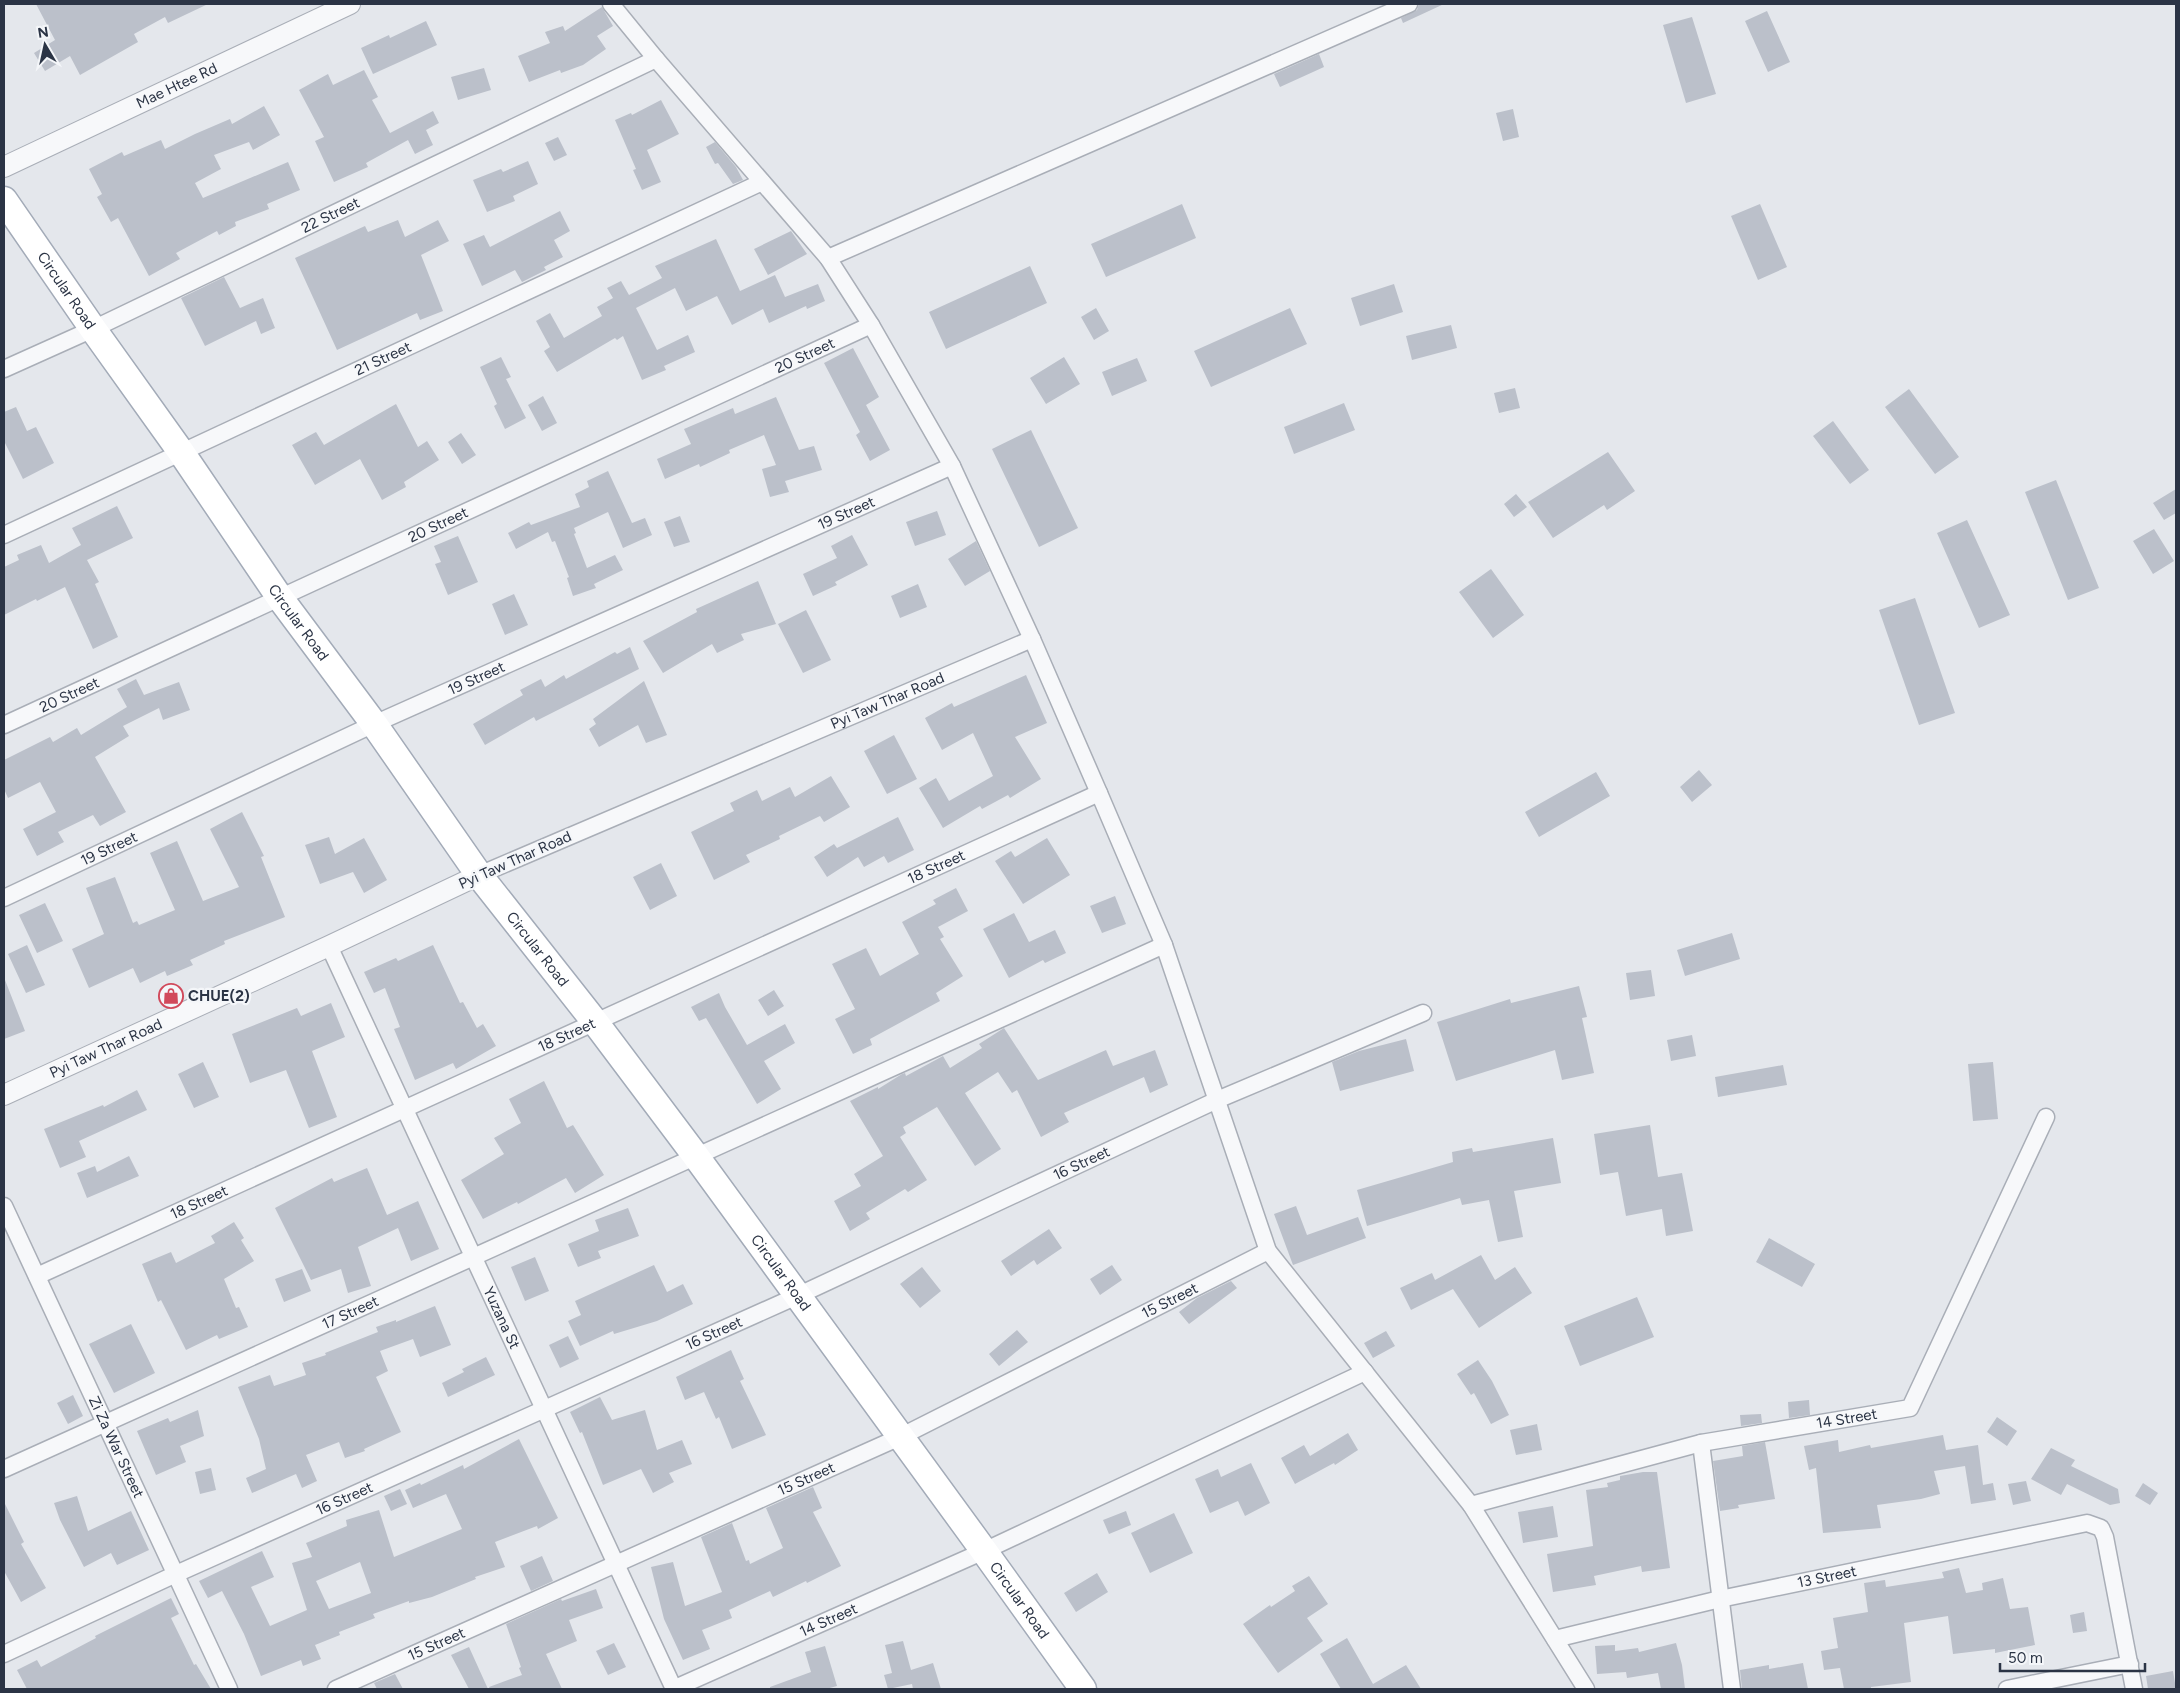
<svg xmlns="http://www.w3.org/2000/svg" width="2180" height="1693" viewBox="0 0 2180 1693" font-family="Figtree,sans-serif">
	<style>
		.building { fill: #bbc0ca; fill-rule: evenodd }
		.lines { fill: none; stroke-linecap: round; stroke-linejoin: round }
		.minor-casing { stroke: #a9aeb7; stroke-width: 19 }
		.tertiary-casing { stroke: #a9aeb7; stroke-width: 22 }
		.primary-casing { stroke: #a3abb8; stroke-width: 29 }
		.minor { stroke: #f7f8fa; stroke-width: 16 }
		.tertiary { stroke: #f7f8fa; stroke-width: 20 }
		.primary { stroke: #fff; stroke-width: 26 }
		.labels { text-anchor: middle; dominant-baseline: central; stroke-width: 4.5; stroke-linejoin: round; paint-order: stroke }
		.street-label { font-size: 15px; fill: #2b3445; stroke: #f4f6f9 }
		.poi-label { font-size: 15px; font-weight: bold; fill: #2b3445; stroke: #f4f6f9; text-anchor: start }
	</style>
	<rect width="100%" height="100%" fill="#e4e7ec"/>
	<path class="building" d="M36,4H208L168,23L165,17L134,34L138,42L80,75L70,56L45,71L34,53L55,40Z
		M1419,4H1444L1403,23L1401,18L1417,10Z
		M602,7L613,26L597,36L606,49L583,65L561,73L560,70L529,82L518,56L550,43L545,32L563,26L565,31Z
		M1767,11L1790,62L1768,72L1745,21Z
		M1692,17L1716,94L1686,103L1663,25Z
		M426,21L437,45L373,74L361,48L389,35L390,38Z
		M1319,54L1324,67L1280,87L1274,74Z
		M484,68L491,90L458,100L451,77Z
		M364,70L378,97L372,100L390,133L433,111L439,123L426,130L433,145L415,154L408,140L366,163L368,167L334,182L315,141L324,137L299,90L328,74L333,85Z
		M661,100L679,134L647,150L661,182L642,190L633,170L636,169L615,120L631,113L632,115Z
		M264,106L280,135L253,150L249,142L214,155L221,169L195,183L203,198L288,162L300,190L267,204L269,209L235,222L236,226L219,235L217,231L176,253L180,259L149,276L118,218L111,222L97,197L102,194L89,169L122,152L124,156L161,140L165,149L195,134L230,119L232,124Z
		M1513,109L1519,137L1503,141L1496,113Z
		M558,137L567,155L554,161L545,143Z
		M715,142L736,167L743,180L733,184L718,163L715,164L706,147Z
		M528,161L538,184L513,196L515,201L487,212L473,180L501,169L503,172Z
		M1182,204L1196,238L1106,277L1091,244Z
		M1760,204L1787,267L1758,280L1731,216Z
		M560,211L570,231L554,240L563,257L544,267L546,270L522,282L515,270L482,286L463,244L484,235L490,247Z
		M398,220L405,237L438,220L449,241L421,255L443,311L420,320L417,313L337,350L295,258L365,226L368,232Z
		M791,231L807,254L768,275L754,249Z
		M716,239L740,291L775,275L785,297L818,284L825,301L807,309L806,306L769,323L763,309L732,325L717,296L686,311L675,288L636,308L657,350L688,335L695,352L664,366L666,370L642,380L623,336L617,340L615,338L557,372L544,351L550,347L536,321L550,313L564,338L602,316L597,307L613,298L607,288L621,281L629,295L662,278L655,266Z
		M1030,266L1047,303L946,349L929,312Z
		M224,277L240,308L263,298L275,328L261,334L256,321L205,346L181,298Z
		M1394,284L1403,312L1360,326L1351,298Z
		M1096,308L1109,331L1094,340L1081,317Z
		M1290,308L1307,344L1211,387L1194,351Z
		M1451,325L1457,348L1412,360L1406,336Z
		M853,348L879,397L866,405L890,450L870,461L856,435L860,432L824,363Z
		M501,357L511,377L506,379L526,418L505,429L494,406L497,404L480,367Z
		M1064,357L1080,384L1046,404L1030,378Z
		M1137,358L1147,381L1112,396L1102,372Z
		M1515,388L1520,408L1499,413L1494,393Z
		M1909,389L1959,457L1935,474L1885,407Z
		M543,396L557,423L542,431L528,405Z
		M776,397L799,450L814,446L822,470L785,481L789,492L770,497L762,469L776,465L764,435L729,450L730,453L700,467L699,464L665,479L657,459L691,444L684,429L733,408L735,414Z
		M1344,403L1355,430L1294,454L1284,427Z
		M396,404L418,447L427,441L439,460L404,482L406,487L382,500L360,459L315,485L292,445L316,432L324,445Z
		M16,407L27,431L36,427L54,463L23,479L4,441V412Z
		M1833,421L1869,470L1850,484L1813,436Z
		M1031,430L1078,528L1039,547L992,449Z
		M461,433L476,455L462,464L448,442Z
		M1608,452L1635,491L1607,510L1604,505L1553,538L1528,502Z
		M608,471L632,523L645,518L652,535L623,548L608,512L574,528L576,533L574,534L587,568L615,555L623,570L594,584L596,588L573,596L567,578L569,577L555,541L552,542L548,532L516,549L508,533L529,522L531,525L580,507L575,494L589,487L587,481Z
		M2056,480L2099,588L2068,600L2025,492Z
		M2176,489V513L2164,520L2153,503Z
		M1516,494L1527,507L1514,517L1504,504Z
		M117,506L133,538L87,560L99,582L95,584L118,637L93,649L65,587L37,601L36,599L4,615V567L19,560L17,555L41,545L49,563L81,545L72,528Z
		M937,511L946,535L915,546L906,522Z
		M680,516L690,542L674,547L664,522Z
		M1967,520L2010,615L1979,628L1937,533Z
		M2154,529L2174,561L2153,574L2133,541Z
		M852,535L868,565L835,582L837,585L813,596L803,574L837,558L831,546Z
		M458,536L478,582L448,595L435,564L441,562L434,546Z
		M976,541L990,571L965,586L948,559Z
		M1491,569L1524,615L1493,638L1459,592Z
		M758,581L776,624L741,634L744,640L717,653L712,644L663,673L643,641L697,612L696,609Z
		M918,584L927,607L900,618L891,596Z
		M514,594L528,625L505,635L492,604Z
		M1915,598L1955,713L1919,725L1879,610Z
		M806,610L831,660L803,673L778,624Z
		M630,647L639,669L536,721L534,717L485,745L473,724L523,695L520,690L541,679L545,687L564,675L566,679L615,652L617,654Z
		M1026,675L1047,723L1015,737L1041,779L1010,798L1008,795L982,809L980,806L943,828L919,788L936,778L949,801L993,776L973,733L942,750L925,718L952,703L954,707Z
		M136,679L144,695L179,682L190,710L163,720L159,708L123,726L129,736L95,757L126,812L100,826L93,815L58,832L64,842L37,856L23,829L56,812L40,782L8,798L4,789V760L50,737L53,742L77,728L81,735L127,707L117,689Z
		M644,681L667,735L646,743L638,725L599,747L589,729L596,724L593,719Z
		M894,735L917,779L887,794L864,751Z
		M1699,770L1712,785L1692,802L1680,787Z
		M1596,772L1610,796L1539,837L1525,812Z
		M831,776L850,807L824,822L820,816L779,836L780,839L746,855L750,862L714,880L691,832L734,811L730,803L757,790L762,801L790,787L795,797Z
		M242,812L264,856L261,857L285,917L224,941L225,944L190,960L193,965L167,976L165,971L140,983L133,968L89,988L72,949L104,934L86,888L115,877L133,923L137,921L139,925L175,910L150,853L177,841L203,901L239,887L210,829Z
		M898,817L914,850L888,863L884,856L864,867L858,857L827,877L814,857L834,844L837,848Z
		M329,837L335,854L364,838L387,880L364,893L353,872L320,884L305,845Z
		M1047,838L1070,875L1023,904L995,861L1011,851L1015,857Z
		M661,863L677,896L650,910L633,877Z
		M956,888L968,911L938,927L944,937L940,939L963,976L936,993L940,1001L870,1039L872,1045L853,1054L835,1019L855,1009L832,964L866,948L880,976L919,954L902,922L936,904L933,900Z
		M1115,896L1126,924L1102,933L1090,906Z
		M45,903L63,941L37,953L19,915Z
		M1014,913L1029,942L1055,930L1066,953L1045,963L1043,960L1009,978L983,929Z
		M1732,933L1740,959L1685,976L1677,950Z
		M27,945L45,985L26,993L8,954Z
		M433,945L460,1003L463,1002L477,1028L483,1024L496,1046L456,1069L453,1063L415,1080L394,1029L400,1027L385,988L374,993L364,972L396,958L398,961Z
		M1651,970L1655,996L1630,1000L1626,973Z
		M5,980L25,1031L4,1039V981Z
		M1579,986L1587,1017L1582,1018L1594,1073L1562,1080L1555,1050L1456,1081L1437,1022L1510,999L1511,1003Z
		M774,990L784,1006L768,1016L758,1000Z
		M719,993L725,1007L747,1045L785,1024L795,1043L764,1061L781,1089L757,1104L706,1018L699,1021L691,1007Z
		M331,1003L345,1037L312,1051L337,1117L309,1128L286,1070L250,1083L232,1034L297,1008L301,1016Z
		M1004,1028L1038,1080L1106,1050L1113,1066L1155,1050L1168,1085L1150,1093L1144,1077L1064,1113L1069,1122L1041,1137L1017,1090L1012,1093L998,1072L965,1093L1001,1149L975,1166L937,1107L903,1127L906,1133L900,1137L927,1180L908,1192L905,1189L866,1213L870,1219L850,1231L834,1201L861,1186L854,1174L883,1156L850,1101L878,1087V1089L902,1074L905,1073L906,1076L943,1056L950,1068L982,1048L979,1044Z
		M1692,1035L1696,1056L1671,1061L1667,1040Z
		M1406,1039L1414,1071L1340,1091L1332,1062L1359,1051Z
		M203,1062L219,1097L194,1108L178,1074Z
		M1993,1062L1998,1119L1973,1121L1968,1064Z
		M1783,1065L1787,1085L1718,1097L1715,1077Z
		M544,1081L567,1128L573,1125L604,1175L575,1193L566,1178L518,1204L517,1202L483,1219L461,1180L504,1154L494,1138L521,1123L509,1099Z
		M137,1090L147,1110L79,1141L86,1157L60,1168L44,1129L103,1105L104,1107Z
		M1650,1125L1658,1177L1682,1173L1693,1231L1666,1236L1662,1209L1626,1216L1618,1172L1600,1175L1594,1134Z
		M1553,1138L1561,1183L1514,1191L1523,1237L1498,1242L1489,1200L1462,1205L1460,1198L1367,1226L1357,1190L1453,1162L1452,1152L1472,1148L1473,1152Z
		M129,1156L139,1176L87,1198L77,1173L95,1166L97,1172Z
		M367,1168L387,1215L418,1201L439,1249L411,1261L398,1228L358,1247L371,1286L348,1293L341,1269L311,1280L275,1208L332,1178L334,1182Z
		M1296,1206L1307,1235L1358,1217L1366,1238L1293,1265L1274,1214Z
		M628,1208L639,1236L598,1251L601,1258L578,1267L568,1244L599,1231L595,1220Z
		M234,1222L244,1238L241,1240L254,1261L224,1279L236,1308L239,1307L248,1327L219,1339L217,1335L186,1350L161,1300L158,1302L142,1264L171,1252L176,1263L215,1243L211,1236Z
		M1049,1229L1062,1248L1037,1265L1034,1260L1011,1276L1001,1261Z
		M1769,1238L1815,1264L1802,1287L1756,1262Z
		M1481,1255L1495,1280L1515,1267L1532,1293L1479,1328L1453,1289L1411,1310L1400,1288L1432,1273L1435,1280Z
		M535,1257L549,1291L525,1301L511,1267Z
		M654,1265L667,1292L683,1284L693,1304L657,1321L614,1334L613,1331L580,1346L568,1321L581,1315L575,1301Z
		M1112,1265L1122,1280L1100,1295L1090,1279Z
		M922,1267L941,1291L920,1308L900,1284Z
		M302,1269L311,1291L284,1302L275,1279Z
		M1231,1281L1237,1288L1189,1324L1179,1312L1197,1298Z
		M1637,1297L1654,1337L1580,1366L1564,1326Z
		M435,1306L451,1345L420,1357L413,1339L380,1351L388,1371L376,1377L401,1432L364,1449L365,1451L345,1458L339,1442L306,1455L317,1481L302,1488L296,1474L252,1493L246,1478L266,1469L259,1439L238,1387L270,1375L274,1386L306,1375L302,1363L326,1355L325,1353L378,1332L376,1327L396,1320V1322Z
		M131,1324L155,1373L114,1393L89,1344Z
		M1017,1330L1028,1342L999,1366L989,1354Z
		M1386,1331L1395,1346L1373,1358L1364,1343Z
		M568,1336L579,1359L560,1368L549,1345Z
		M731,1350L744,1379L740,1381L766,1435L732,1449L719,1417L716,1419L704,1392L685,1400L676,1377Z
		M486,1357L495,1375L448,1397L442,1383L464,1372L462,1369Z
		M1478,1360L1492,1381L1509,1415L1491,1424L1474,1393L1471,1395L1457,1374Z
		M73,1395L83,1416L68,1424L57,1403Z
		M600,1397L612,1420L645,1410L657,1450L682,1440L692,1464L669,1473L674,1482L653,1493L641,1469L603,1485L582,1432L580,1433L570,1412Z
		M1809,1400L1810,1415L1789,1418L1788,1402Z
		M198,1410L204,1436L180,1446L186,1462L156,1475L137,1431L168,1418L170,1422Z
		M1761,1414L1762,1423L1741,1426L1740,1415Z
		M1997,1417L2017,1431L2007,1446L1987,1432Z
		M1537,1424L1542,1450L1516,1455L1510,1430Z
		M1348,1433L1358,1450L1335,1465L1334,1463L1295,1484L1281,1458L1304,1445L1310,1456Z
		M1943,1435L1946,1450L1978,1445L1983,1485L1993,1483L1996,1500L1971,1504L1965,1466L1934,1471L1940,1494L1921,1499L1877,1505L1881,1528L1823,1533L1816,1468L1809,1470L1804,1446L1838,1440L1839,1452L1870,1445L1871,1448Z
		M519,1439L558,1518L538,1529L537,1526L495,1542L505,1567L475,1577L476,1579L432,1597L409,1603V1601L373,1614L375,1618L339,1632L340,1635L315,1645L321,1659L303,1666L301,1660L261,1676L244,1634L222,1591L208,1598L199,1581L262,1551L274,1577L251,1587L270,1626L307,1610L292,1563L312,1557L306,1543L347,1526L346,1520L379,1510L394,1557L462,1529L446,1494L413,1508L405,1490L420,1483L421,1485L463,1465L464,1469ZM360,1562L371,1593L329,1609L316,1581Z
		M1765,1442L1775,1499L1738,1505L1739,1508L1720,1511L1713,1461L1743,1456L1742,1446Z
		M2051,1448L2075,1460L2071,1466L2118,1489L2120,1503L2110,1505L2067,1484L2061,1495L2031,1479Z
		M1251,1463L1270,1503L1245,1516L1238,1501L1210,1513L1195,1479L1218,1469L1221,1477Z
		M211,1468L216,1490L200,1494L195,1472Z
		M1643,1472H1657L1670,1568L1642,1572L1641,1566L1594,1576L1596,1585L1553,1592L1547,1554L1593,1546L1586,1490L1608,1487L1607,1483L1620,1480V1476Z
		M2026,1481L2031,1501L2013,1505L2008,1484Z
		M2143,1483L2158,1493L2150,1505L2135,1496Z
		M813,1487L822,1508L813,1512L841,1566L807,1583L806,1581L773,1597L770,1591L729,1610L732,1618L702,1630L710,1649L683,1660L664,1619L651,1567L673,1562L685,1606L722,1592L701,1537L732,1523L746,1561L749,1560L750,1564L783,1548L766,1508Z
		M400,1489L407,1504L391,1511L384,1496Z
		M77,1496L88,1531L131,1511L149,1550L117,1565L111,1553L84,1567L60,1520L54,1503Z
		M4,1502L24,1542L21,1544L46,1588L21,1602L4,1571Z
		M1553,1506L1558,1537L1523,1543L1518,1512Z
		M1126,1511L1131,1525L1109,1534L1103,1520Z
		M1174,1513L1193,1553L1150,1573L1131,1533Z
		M542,1556L553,1581L531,1591L520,1566Z
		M1959,1568L1966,1593L1983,1590L1982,1583L2003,1578L2010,1609L2028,1607L2035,1645L1995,1653V1649L1953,1654L1948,1616L1904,1623L1911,1682L1871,1687V1689H1844L1840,1668L1824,1670L1821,1651L1838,1648L1833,1618L1868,1612L1864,1583L1885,1580L1886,1587L1944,1578L1942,1572Z
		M1097,1573L1108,1592L1076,1612L1064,1593Z
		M1309,1576L1328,1604L1307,1618L1323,1641L1278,1673L1243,1624L1270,1605L1271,1607L1295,1591L1292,1586Z
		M596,1589L603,1608L569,1620L577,1641L546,1654L562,1689H490L489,1687L522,1675L519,1668L521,1667L506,1624L561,1599L562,1601Z
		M171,1598L179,1614L171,1618L194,1665L196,1664L211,1689H27L17,1670L37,1660L41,1667L96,1638L95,1636Z
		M2084,1612L2087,1631L2073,1633L2070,1615Z
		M1347,1638L1373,1684L1406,1665L1421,1689H1341L1320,1654Z
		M903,1641L911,1670L933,1663L941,1689H913L912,1684L888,1689L884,1675L892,1673L885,1645Z
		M614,1643L626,1667L608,1675L596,1651Z
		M1676,1643L1682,1665L1685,1689H1661L1658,1673L1627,1678L1626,1672L1597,1674L1595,1646L1615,1645V1651L1638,1648L1639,1652Z
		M825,1646L837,1686L826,1689H770V1687L811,1672L805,1652Z
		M469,1647L488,1689H469L451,1655Z
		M1803,1663L1808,1689H1742L1740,1670L1769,1665V1669Z
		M2173,1671L2176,1689H2148L2146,1676Z
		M395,1674L403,1689H377L374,1683Z"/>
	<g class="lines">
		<defs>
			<g id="minor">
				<path d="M611,4L656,59L828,258L871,325L952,466L1032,639L1099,793L1164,945L1268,1251L1471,1505L1586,1689"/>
				<path d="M828,258L1409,4"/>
				<path id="s1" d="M4,369L93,329L656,59"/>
				<path id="s2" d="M4,535L762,182"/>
				<path id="s3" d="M4,725L871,325"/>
				<path id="s4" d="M479,875L1032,639"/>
				<path id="s5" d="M4,898L374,724L952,466"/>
				<path id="s6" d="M329,946L674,1689"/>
				<path id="s7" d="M4,1206L229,1689"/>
				<path id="s8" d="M37,1276L1099,793"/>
				<path d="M1701,1443L1732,1689"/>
				<path id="s9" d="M4,1469L1164,945"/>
				<path id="s10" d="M1471,1505L1701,1443L1910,1408L2046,1117"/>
				<path id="s11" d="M1555,1639L1720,1599L2087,1523L2101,1528L2105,1537L2134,1689"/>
				<path id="s12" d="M4,1654L176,1574L797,1296L1217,1100L1423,1013"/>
				<path id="s13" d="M336,1689L900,1437L1268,1251"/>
				<path id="s14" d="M673,1689L984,1551L1365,1372"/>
				<path d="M2007,1689L2130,1664"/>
			</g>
			<g id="tertiary">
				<path id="s15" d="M4,167L350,4"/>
				<path id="s16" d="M4,1095L329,946L479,875"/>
			</g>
			<g id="primary">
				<path id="s17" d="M4,200L93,329L181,452L280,598L374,724L479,875L595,1022L695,1155L984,1551L1083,1689"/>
			</g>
		</defs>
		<use href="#minor" class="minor-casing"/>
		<use href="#tertiary" class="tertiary-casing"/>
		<use href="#primary" class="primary-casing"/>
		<use href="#minor" class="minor"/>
		<use href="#tertiary" class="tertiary"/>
		<use href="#primary" class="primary"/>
	</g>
	<defs>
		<symbol id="shop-ring" viewBox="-11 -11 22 22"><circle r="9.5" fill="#f4f6f9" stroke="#d1495b" stroke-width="1.5"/><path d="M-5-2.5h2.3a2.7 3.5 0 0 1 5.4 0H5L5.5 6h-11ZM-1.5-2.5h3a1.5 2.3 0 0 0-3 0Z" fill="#d1495b"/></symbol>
	</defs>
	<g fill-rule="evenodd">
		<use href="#shop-ring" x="157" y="982" width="28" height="28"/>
	</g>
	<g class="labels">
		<g class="street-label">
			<text stroke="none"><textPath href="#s15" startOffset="191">Mae Htee Rd</textPath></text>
			<text stroke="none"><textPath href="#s1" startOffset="361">22 Street</textPath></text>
			<text stroke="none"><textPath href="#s17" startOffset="110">Circular Road</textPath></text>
			<text stroke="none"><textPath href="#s3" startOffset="882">20 Street</textPath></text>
			<text stroke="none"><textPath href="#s2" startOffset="418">21 Street</textPath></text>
			<text stroke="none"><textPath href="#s5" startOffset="926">19 Street</textPath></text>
			<text stroke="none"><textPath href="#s3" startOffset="478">20 Street</textPath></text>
			<text stroke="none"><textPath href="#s17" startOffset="515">Circular Road</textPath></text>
			<text stroke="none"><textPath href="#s5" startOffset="521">19 Street</textPath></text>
			<text stroke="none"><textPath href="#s3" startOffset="72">20 Street</textPath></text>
			<text stroke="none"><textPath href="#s4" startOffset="444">Pyi Taw Thar Road</textPath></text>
			<text stroke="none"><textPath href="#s5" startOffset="116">19 Street</textPath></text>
			<text transform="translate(515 860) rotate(-24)">Pyi Taw Thar Road</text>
			<text stroke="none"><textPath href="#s8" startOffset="988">18 Street</textPath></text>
			<text stroke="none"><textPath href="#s17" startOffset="920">Circular Road</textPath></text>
			<text stroke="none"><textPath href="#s8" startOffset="582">18 Street</textPath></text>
			<text stroke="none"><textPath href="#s16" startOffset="112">Pyi Taw Thar Road</textPath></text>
			<text stroke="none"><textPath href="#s12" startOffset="1184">16 Street</textPath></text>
			<text stroke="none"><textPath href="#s8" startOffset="178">18 Street</textPath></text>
			<text stroke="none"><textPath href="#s17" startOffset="1325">Circular Road</textPath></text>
			<text stroke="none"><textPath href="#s13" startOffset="920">15 Street</textPath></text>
			<text stroke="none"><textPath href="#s9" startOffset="380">17 Street</textPath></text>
			<text stroke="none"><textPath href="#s6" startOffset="410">Yuzana St</textPath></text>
			<text stroke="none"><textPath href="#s12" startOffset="779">16 Street</textPath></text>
			<text stroke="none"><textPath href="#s10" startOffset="386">14 Street</textPath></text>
			<text stroke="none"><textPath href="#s7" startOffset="266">Zi Za War Street</textPath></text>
			<text stroke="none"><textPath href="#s13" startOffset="515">15 Street</textPath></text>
			<text stroke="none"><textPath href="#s12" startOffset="374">16 Street</textPath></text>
			<text stroke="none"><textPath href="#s11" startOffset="279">13 Street</textPath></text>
			<text stroke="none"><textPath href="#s17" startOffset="1730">Circular Road</textPath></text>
			<text stroke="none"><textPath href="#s14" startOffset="170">14 Street</textPath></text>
			<text stroke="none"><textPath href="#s13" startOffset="110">15 Street</textPath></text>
		</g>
		<g class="poi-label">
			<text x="188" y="996">CHUE(2)</text>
		</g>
	</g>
	<rect width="2180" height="1693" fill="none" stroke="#2b3445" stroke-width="10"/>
	<g transform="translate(45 45) rotate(351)" stroke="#f4f6f9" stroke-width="4" paint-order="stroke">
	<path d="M0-4L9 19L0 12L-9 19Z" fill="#2b3445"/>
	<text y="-8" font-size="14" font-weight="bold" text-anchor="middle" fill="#2b3445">N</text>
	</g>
	<path d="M2000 1663v8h145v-8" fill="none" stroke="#2b3445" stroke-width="2.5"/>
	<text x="2008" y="1663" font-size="15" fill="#2b3445" stroke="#f4f6f9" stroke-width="4" paint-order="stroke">50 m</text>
</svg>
